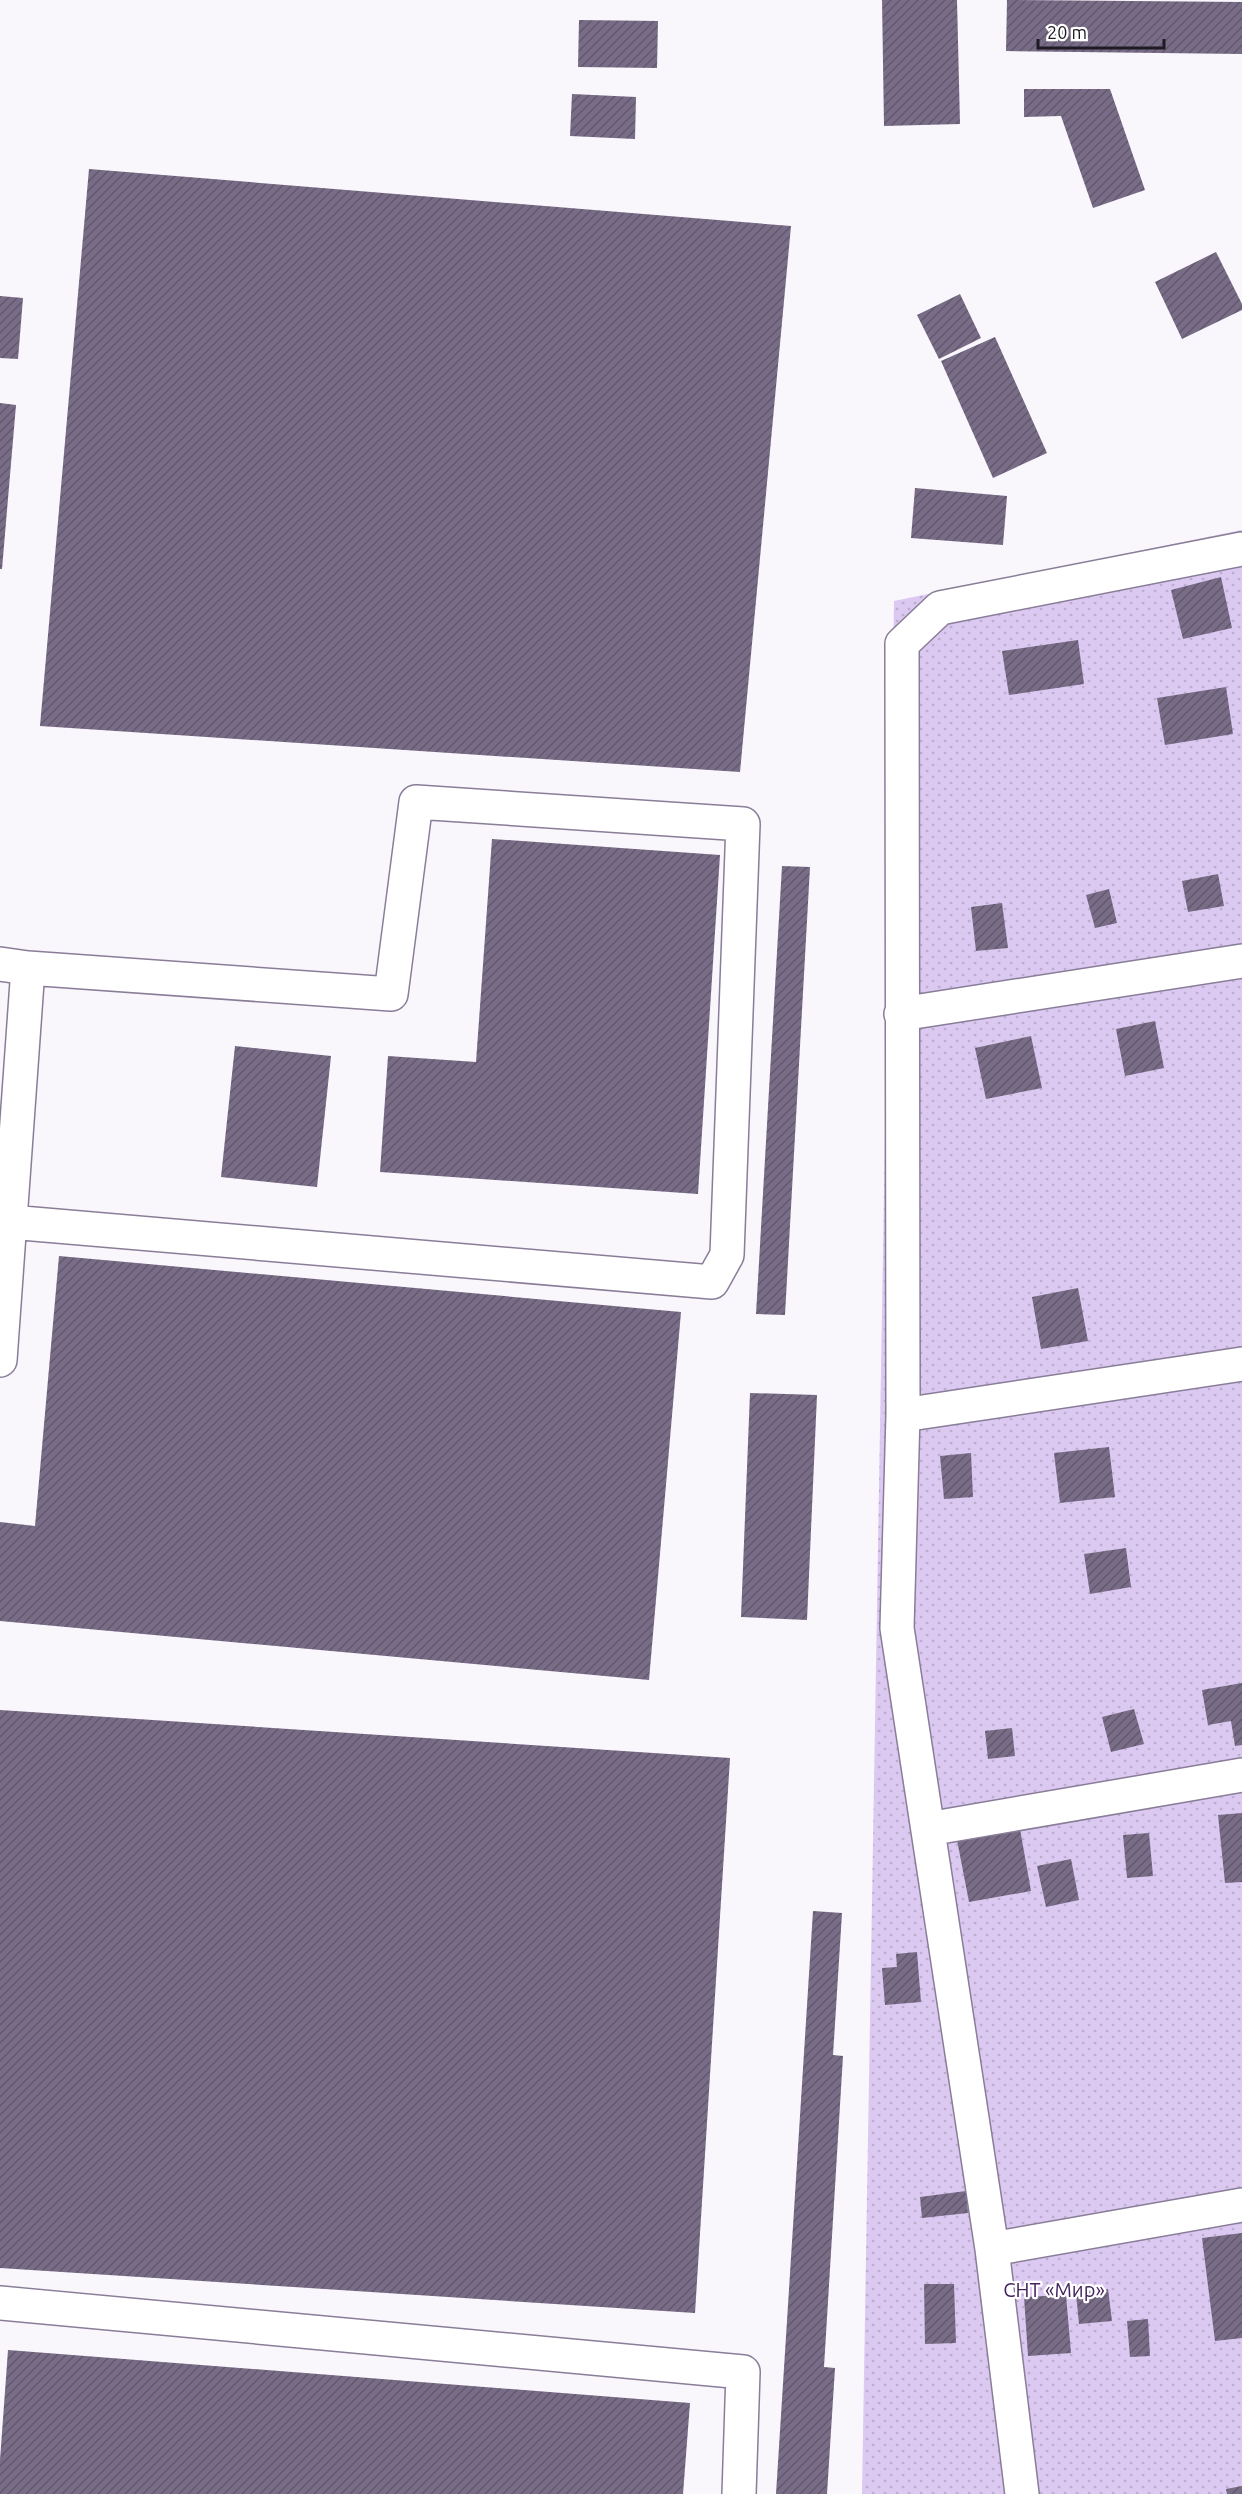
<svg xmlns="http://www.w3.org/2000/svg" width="1242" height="2494" viewBox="0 0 1242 2494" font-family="Ubuntu,sans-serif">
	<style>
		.park { fill: url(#park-dots) }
		.building { fill: url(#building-hatch) }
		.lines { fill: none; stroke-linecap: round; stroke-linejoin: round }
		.minor-casing { stroke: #897d98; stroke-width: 36 }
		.minor { stroke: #fff; stroke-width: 33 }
		.labels { text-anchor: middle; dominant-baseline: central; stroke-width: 4.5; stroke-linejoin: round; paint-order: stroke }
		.park-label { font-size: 20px; fill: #43255e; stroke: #fff }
	</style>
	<defs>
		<pattern id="park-dots" width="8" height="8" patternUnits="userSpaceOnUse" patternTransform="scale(1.5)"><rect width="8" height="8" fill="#dbc9f1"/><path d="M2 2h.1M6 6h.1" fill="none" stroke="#bcacce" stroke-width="1.8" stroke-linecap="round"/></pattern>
		<pattern id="building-hatch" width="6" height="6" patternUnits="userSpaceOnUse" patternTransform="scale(1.5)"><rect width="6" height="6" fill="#786c86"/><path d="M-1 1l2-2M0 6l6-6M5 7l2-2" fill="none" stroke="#62586d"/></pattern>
	</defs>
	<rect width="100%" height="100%" fill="#f9f6fc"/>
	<path class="park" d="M1242,530V2494H862L894,601Z"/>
	<path class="building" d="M882,0H957L960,124L884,126Z
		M1007,0L1242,2V54L1006,51Z
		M579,20L658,21L657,68L578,67Z
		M1024,89H1110L1145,190L1093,208L1061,116L1024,117Z
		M572,94L636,97L635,139L570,136Z
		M89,169L791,226L740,772L40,726Z
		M1216,252L1242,304V310L1182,339L1155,282Z
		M960,294L981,338L939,359L917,315Z
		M0,296L23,298L18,359L0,358Z
		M995,337L1047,453L993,478L941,361Z
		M0,403L16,405L2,569H0Z
		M915,488L1007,496L1003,545L911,538Z
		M1221,577L1232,628L1183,639L1171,590Z
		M1078,640L1084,684L1009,695L1002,651Z
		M1226,687L1233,734L1165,745L1157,698Z
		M492,839L720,855L698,1194L380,1172L388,1056L476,1062Z
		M782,866L810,867L785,1315L756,1314Z
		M1218,874L1224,906L1188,912L1182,881Z
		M1109,889L1117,923L1095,928L1086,895Z
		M1002,903L1008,948L976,951L971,907Z
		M1155,1021L1164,1068L1125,1076L1116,1029Z
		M1031,1036L1042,1088L986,1099L975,1048Z
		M235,1046L331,1056L317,1187L221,1177Z
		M59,1256L681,1312L649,1680L0,1621V1522L35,1526Z
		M1078,1288L1088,1341L1041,1349L1032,1297Z
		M750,1393L817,1395L807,1620L741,1617Z
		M1109,1447L1115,1497L1060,1503L1054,1453Z
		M971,1453L973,1497L944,1499L940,1456Z
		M1126,1548L1131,1587L1090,1594L1084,1554Z
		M1242,1683V1745L1235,1746L1231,1721L1208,1725L1202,1690Z
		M1134,1709L1144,1744L1111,1752L1102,1717Z
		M0,1710L730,1758L695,2313L0,2268Z
		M1012,1728L1015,1756L988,1759L985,1731Z
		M1242,1813V1882L1225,1883L1218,1815Z
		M1020,1829L1031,1891L969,1902L957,1840Z
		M1149,1833L1153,1876L1127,1878L1123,1835Z
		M1071,1859L1079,1900L1046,1907L1037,1866Z
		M813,1911L842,1913L833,2055L843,2056L824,2367L835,2368L827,2494H776Z
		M917,1952L921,2002L885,2005L882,1968L897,1967L896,1954Z
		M966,2191L968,2213L922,2218L920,2197Z
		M1242,2233V2338L1215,2341L1202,2238Z
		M924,2284H954L956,2343L925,2344Z
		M1108,2289L1112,2321L1079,2324L1076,2293Z
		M1066,2295L1071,2353L1028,2356L1024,2297Z
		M1148,2319L1150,2356L1130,2357L1127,2321Z
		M8,2350L690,2403L683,2494H0V2460Z
		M1242,2486V2494H1227L1226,2489Z"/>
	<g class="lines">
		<defs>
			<path id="minor" d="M0,964L28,968L0,1360
				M901,1014L1242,961
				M10,1222L712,1282L727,1255L743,824L416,802L391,994L28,968
				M903,1415L1242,1364
				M928,1829L1242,1775
				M992,2249L1242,2205
				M0,2303L743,2372L739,2494
				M1022,2494L992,2249L897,1628L903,1415L902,644L940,608L1242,549"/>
		</defs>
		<use href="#minor" class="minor-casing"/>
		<use href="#minor" class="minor"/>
	</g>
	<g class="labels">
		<g class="park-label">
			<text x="1054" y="2289">СНТ «Мир»</text>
		</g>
	</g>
	<path d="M1038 39v9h126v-9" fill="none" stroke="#1f1b25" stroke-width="3"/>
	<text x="1047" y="39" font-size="18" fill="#1f1b25" stroke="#ffffff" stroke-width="4.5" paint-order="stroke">20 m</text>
</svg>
